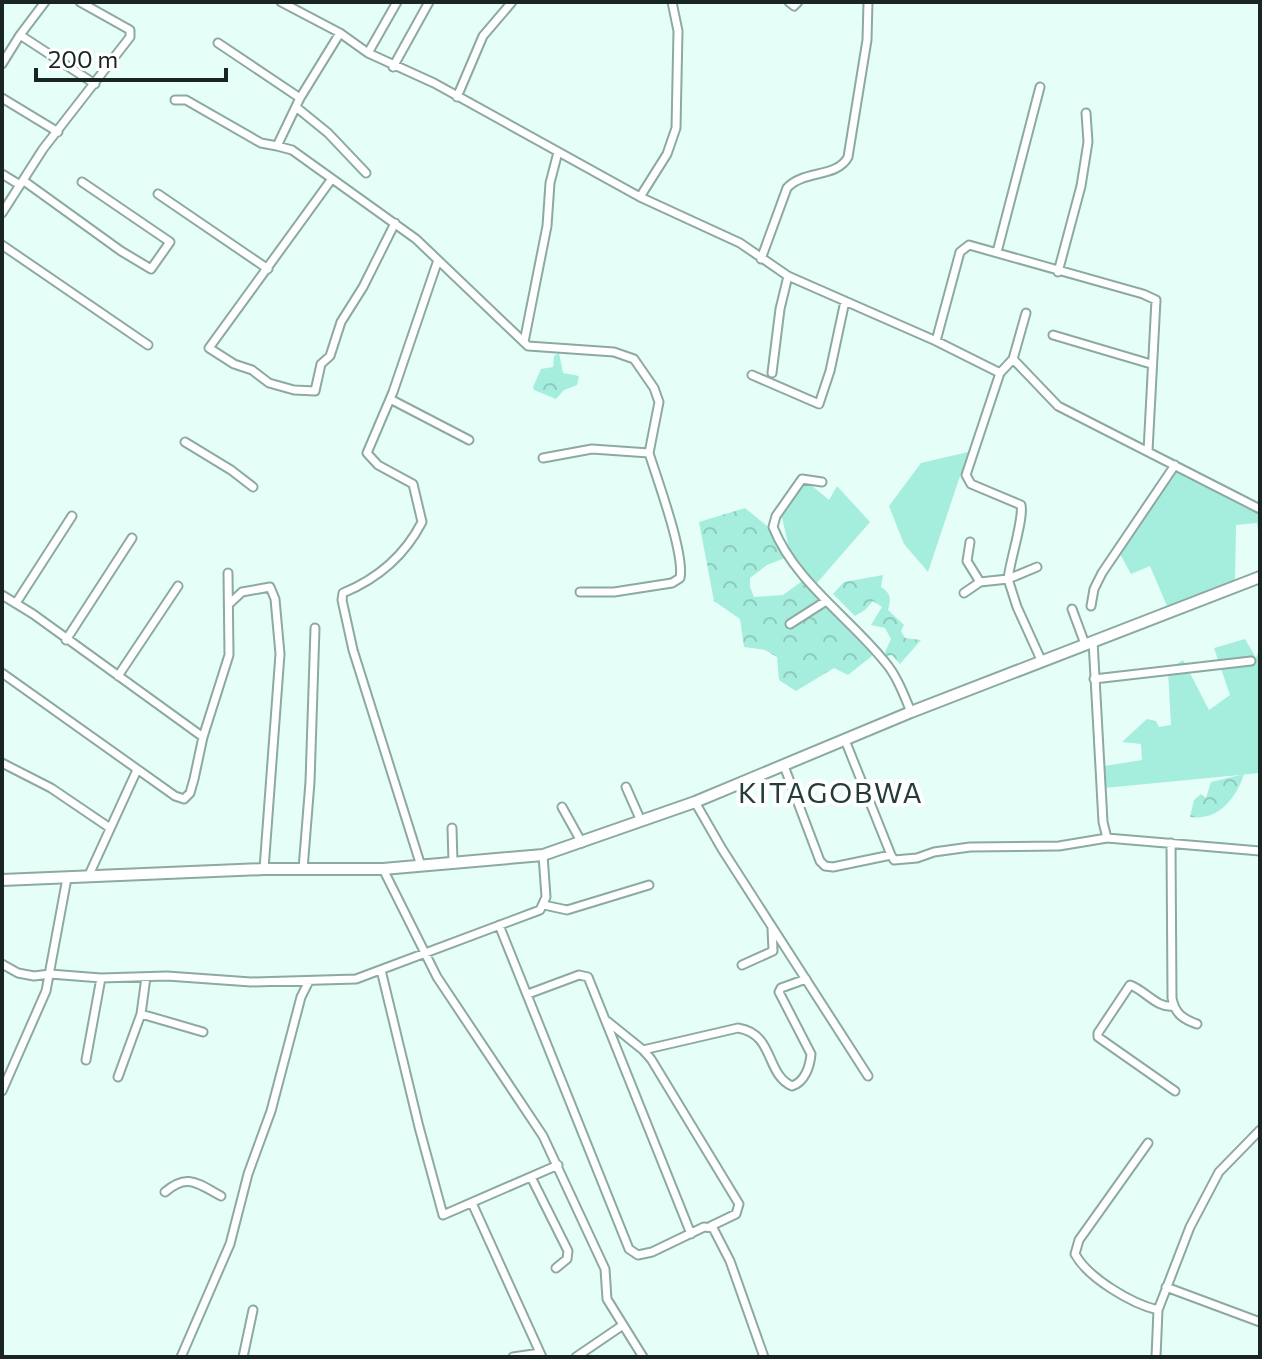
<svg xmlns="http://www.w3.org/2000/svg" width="1262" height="1359" viewBox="0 0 1262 1359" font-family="Commissioner,sans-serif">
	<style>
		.green { fill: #a5eddd }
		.forest { fill: url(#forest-crowns) }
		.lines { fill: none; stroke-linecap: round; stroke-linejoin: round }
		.street-casing { stroke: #8ca9a2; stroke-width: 11 }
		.secondary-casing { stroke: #8ca9a2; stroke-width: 14 }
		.street { stroke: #fff; stroke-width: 7 }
		.secondary { stroke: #fff; stroke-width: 10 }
		.labels { text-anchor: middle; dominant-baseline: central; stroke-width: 8; stroke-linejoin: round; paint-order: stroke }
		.quarter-label { font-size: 28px; letter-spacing: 2px; fill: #243d38; stroke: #fff }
	</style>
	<defs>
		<pattern id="forest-crowns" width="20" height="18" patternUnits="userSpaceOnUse" patternTransform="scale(2)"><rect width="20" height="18" fill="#a5eddd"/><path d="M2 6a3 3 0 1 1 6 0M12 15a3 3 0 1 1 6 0" fill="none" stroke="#8dcbbd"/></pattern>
	</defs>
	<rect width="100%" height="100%" fill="#e6fef8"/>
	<path class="green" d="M968,452L928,572L904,544L889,506L921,463Z
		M1178,465L1260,507V548L1257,523L1236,525L1235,580L1167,606L1150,566L1131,574L1119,552Z
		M805,480L829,500L837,486L870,522L816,584L789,548L781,513Z
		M1245,639L1256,658L1260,648V773L1104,788V766L1142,760L1141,744L1122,742L1147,719L1156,721L1159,727L1171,725L1168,670L1183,660L1209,710L1230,695L1214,648Z"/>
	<path class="forest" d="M559,353L563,373L579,376L577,385L564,390L556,399L534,390L533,387L541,369L553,367L554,356Z
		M745,508L767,526L785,558L767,565L750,578V587L754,597L783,595L805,579L870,648L872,656L848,675L834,668L796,691L779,680L777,657L765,650L744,647L740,619L714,601L699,522Z
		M883,575L881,587C891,593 891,599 888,610L904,625L901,631L905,638L921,640L900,664L892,655L887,656L885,652L891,639L885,628L871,625L882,607L873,601L865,610L855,616L833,594L844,582Z
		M1244,774C1236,799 1218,821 1190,817L1194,800L1201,794L1206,798L1211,782Z"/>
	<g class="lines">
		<defs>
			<path id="street" d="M281,2L340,33L368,53L434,83L640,197L740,243L788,276L936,341L1000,373L1013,359L1058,406L1260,509
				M789,2L794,6L798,2
				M340,33L300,98L277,146L292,150L416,239L528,346L614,352L634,359L654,388L659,402L649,453L592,449L543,458
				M20,35L95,84
				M218,43L300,98
				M368,53L397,2
				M2,64L20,35L45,2
				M393,67L429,2
				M457,97L483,36L512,2
				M2,98L58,132
				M175,100H186L261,143L277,146
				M296,107L328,133L366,173
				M2,174L20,185
				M331,180L209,348L234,364L252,370L269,383L294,390L315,391L321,364L330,356L341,322L363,287L395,223
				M24,181L121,251L151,269L170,242L82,182
				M158,194L268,269
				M640,197L667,154L676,128L678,31L672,2
				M2,213L43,149L130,37V30L80,2
				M2,245L148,345
				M997,252L1040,87
				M761,259L787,188C803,170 837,178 848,157L867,40L868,2
				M1058,272L1081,186L1088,142L1086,113
				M1053,335L1151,364
				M936,341L960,252L969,245L1143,294L1156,300L1148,451
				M524,342L547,226L550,183L558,152
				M1013,359L1026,313
				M772,373L780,309L788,276
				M1000,373L966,475L971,484L1021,505C1024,519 1010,560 1008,579L1037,567
				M752,375L819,404L830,371L845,301
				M390,399L469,440
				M185,442L231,470L253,487
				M822,482L802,479L776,516L773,527C795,582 849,617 885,662C897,676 904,695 911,712
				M970,542L967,561L980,582
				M580,592H614L672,583L680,578C685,554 657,479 649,453
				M964,593L980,582L1008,579L1017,607L1042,662
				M2,595L33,614L203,737
				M16,603L72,516
				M229,604L242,592L270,587L275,599L280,654L264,869
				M1091,606L1094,589L1102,573L1175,465
				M1072,609L1085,644
				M790,624L826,601
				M66,640L132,538
				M1093,641L1103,822L1107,838L1260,851
				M2,673L175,796L184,799L190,793L194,779L203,737L229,655L228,573
				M118,676L178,586
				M1094,679L1251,661
				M845,740L891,855
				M2,763L51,788L110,828
				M784,766L820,861L825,866L833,867L891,855L894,860L917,858L934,852L970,847L1059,846L1107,838
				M626,787L641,821
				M695,802L722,849L868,1076
				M562,807L582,843
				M452,828L453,862
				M1171,843L1172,998C1175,1014 1183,1019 1197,1024
				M421,866L353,650L342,600L343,593C377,579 405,555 422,522L413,484L378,465L367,453L393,392L438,260
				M303,869L310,782L315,628
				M383,869L437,977L543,1136L605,1269L607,1299L643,1357
				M88,877L137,770
				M544,905L567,910L649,885
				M499,925L629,1249L638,1255L652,1252L704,1227L713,1228L730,1261L764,1357
				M2,964L18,973L34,976L50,974L101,978L167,976L251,982L356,979L540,910L546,897L543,855
				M742,965L773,951L772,928
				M381,970L419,1127L443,1215L558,1165
				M528,994L579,975L588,977L691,1234
				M1174,1006C1157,1009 1145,990 1130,985L1098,1033V1037L1105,1042L1175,1091
				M141,1014L203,1032
				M607,1021L643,1050L651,1059L739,1204L736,1214L711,1226
				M643,1050L738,1028C775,1034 765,1074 792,1086C805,1082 810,1066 811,1054L779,992L781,988L806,979
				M86,1060L101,978
				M118,1077L141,1014L146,977
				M2,1091L46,991L67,878
				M1148,1143L1079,1240L1075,1254C1088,1278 1132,1304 1158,1310
				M531,1177L568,1251L567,1259L556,1268
				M165,1192C187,1173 197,1183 221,1196
				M472,1203L542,1357
				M1166,1287L1260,1322
				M181,1357L230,1244L248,1174L271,1111L301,997L309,981
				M243,1357L253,1310
				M513,1357L540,1353
				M576,1357L623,1325
				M1156,1357L1158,1310L1190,1227L1219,1172L1260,1130"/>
			<path id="secondary" d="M2,880L264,869H383L543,855L695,802L911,712L1260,577"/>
		</defs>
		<use href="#street" class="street-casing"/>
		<use href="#secondary" class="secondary-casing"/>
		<use href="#street" class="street"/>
		<use href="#secondary" class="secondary"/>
	</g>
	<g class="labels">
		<g class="quarter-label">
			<text x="831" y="792">KITAGOBWA</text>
		</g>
	</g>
	<rect width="1262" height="1359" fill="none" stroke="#192522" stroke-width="8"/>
	<path d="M36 68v12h190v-12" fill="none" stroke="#192522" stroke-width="4"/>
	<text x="48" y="68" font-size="24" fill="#192522" stroke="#ffffff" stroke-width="6" paint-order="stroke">200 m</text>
</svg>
